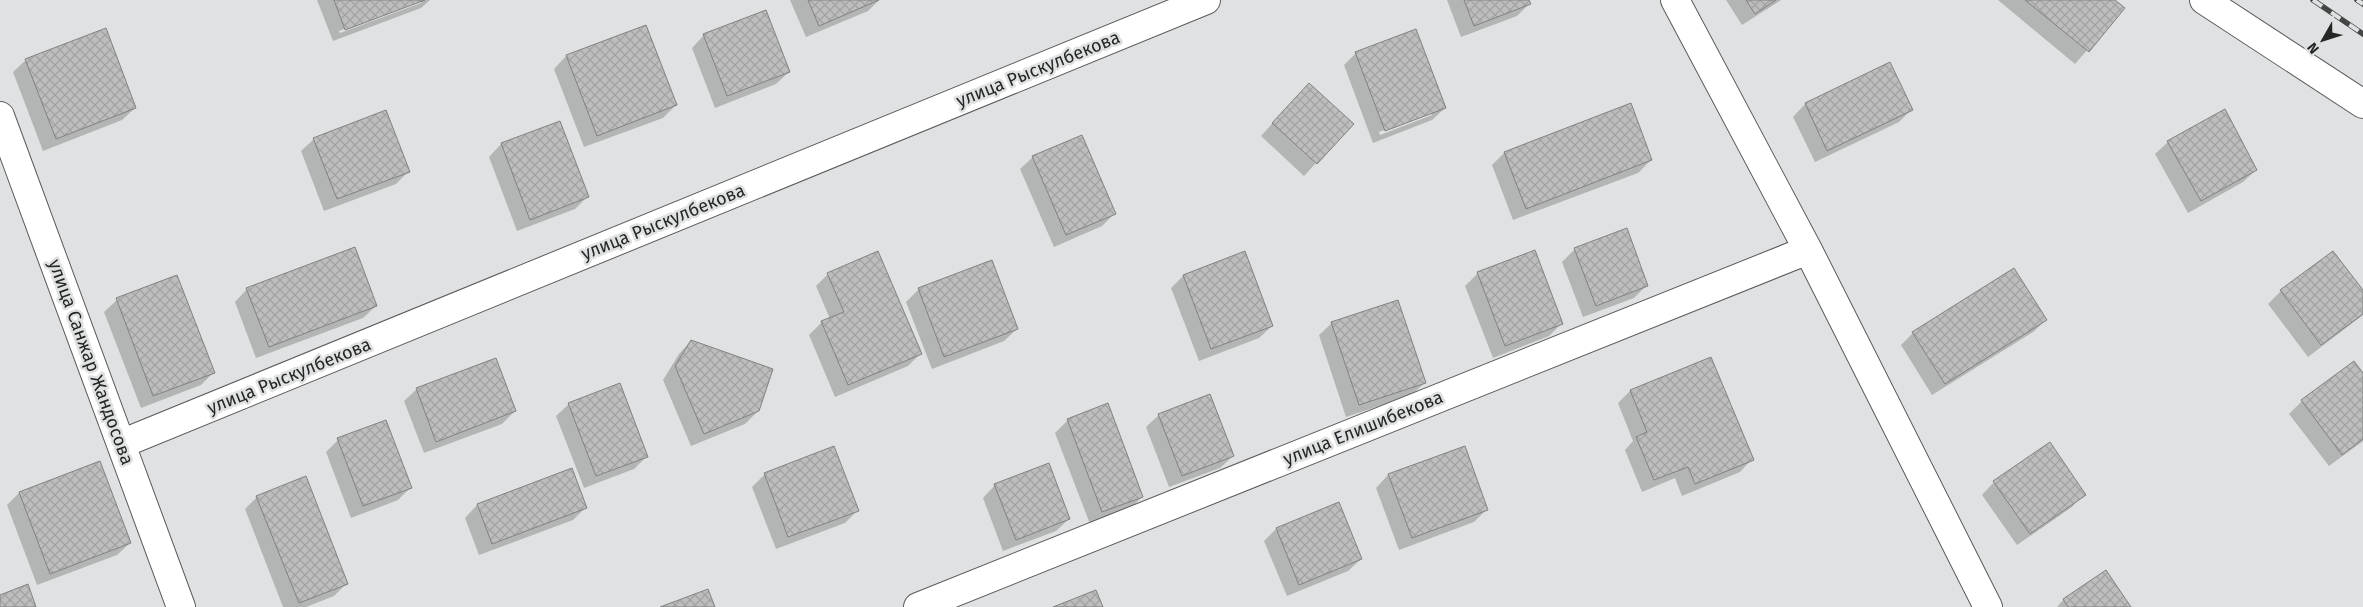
<svg xmlns="http://www.w3.org/2000/svg" width="2363" height="607" viewBox="0 0 2363 607" font-family="'Fira Sans',sans-serif">
	<style>
		.shadow { fill: #0003; fill-rule: evenodd }
		.building { fill: url(#building-cross-hatch); stroke: #818282 }
		.lines { fill: none; stroke-linecap: round; stroke-linejoin: round }
		.street-casing { stroke: #595a5b; stroke-width: 30 }
		.street { stroke: #fff; stroke-width: 28 }
		.rail-casing { stroke: #444545; stroke-width: 5.5 }
		.rail { stroke: #e0e1e2; stroke-width: 4; stroke-dasharray: 11; stroke-linecap: butt }
		.labels { text-anchor: middle; dominant-baseline: central; stroke-width: 5; stroke-linejoin: round; paint-order: stroke }
		.street-label { font-size: 18px; fill: #252626; stroke: #e0e1e2 }
	</style>
	<defs>
		<pattern id="building-cross-hatch" width="8" height="8" patternUnits="userSpaceOnUse" patternTransform="scale(1.25)"><rect width="8" height="8" fill="#bdbdbe"/><path d="M0 0l8 8M0 8l8-8" fill="none" stroke="#a2a2a3"/></pattern>
	</defs>
	<rect width="100%" height="100%" fill="#e0e1e2"/>
	<path class="shadow" d="M317,0H430L421,8L333,41ZM421,0V3L340,33L339,31Z
		M790,0H879L868,11L806,37Z
		M1447,0H1528L1529,4L1517,16L1461,37Z
		M1726,0H1781L1742,25Z
		M1998,0H2113L2123,9L2075,64Z
		M646,26L676,105L663,118L584,147L554,69L566,56Z
		M704,35L789,72L776,84L715,108L692,48Z
		M1356,53L1445,108L1432,120L1373,143L1344,65ZM1432,112V115L1380,135L1379,132Z
		M26,60L135,108L122,120L43,151L13,72Z
		M1890,64L1912,109L1899,122L1815,162L1793,117L1805,104Z
		M1296,97L1316,163L1304,176L1261,136Z
		M559,123L587,197L575,209L517,231L489,157L501,144Z
		M314,139L408,172L396,184L324,211L301,151Z
		M2168,142L2256,170L2243,182L2188,213L2155,154Z
		M1504,153L1651,160L1638,173L1513,220L1492,165Z
		M1033,157L1114,214L1102,226L1054,247L1020,169Z
		M1575,249L1647,285L1634,298L1583,317L1562,262Z
		M2333,252L2363,292V315L2308,357L2268,304L2281,291Z
		M1478,273L1562,323L1549,336L1493,358L1465,286Z
		M828,274L920,354L908,366L835,397L809,335L822,322L830,319L816,286Z
		M1183,276L1272,326L1259,338L1199,361L1171,288Z
		M247,289L376,306L363,318L256,358L235,302Z
		M919,289L1017,329L1004,341L932,369L906,302Z
		M117,300L213,373L201,385L141,408L104,312Z
		M2046,320L2033,332L1932,395L1901,345L1913,333Z
		M1332,323L1424,383L1412,395L1346,417L1319,335Z
		M691,341L758,411L745,424L691,446L663,380L679,354Z
		M1710,358L1752,459L1740,472L1682,496L1675,478L1642,492L1625,450L1633,441L1618,403L1630,391Z
		M2354,362L2363,375V441L2329,466L2289,414L2302,401Z
		M417,389L515,411L502,424L424,453L404,401Z
		M569,404L647,456L634,469L584,488L556,416Z
		M1159,415L1233,456L1220,468L1169,487L1146,427Z
		M1068,420L1142,497L1130,509L1090,524L1055,433Z
		M338,440L411,487L398,500L351,518L326,452Z
		M1464,448L1487,509L1474,522L1399,550L1376,488L1388,475Z
		M99,463L130,543L117,555L37,585L7,505L19,493Z
		M765,474L857,511L845,523L776,549L752,487Z
		M1994,482L2084,494L2072,507L2017,545L1982,495Z
		M995,485L1069,519L1056,531L1003,551L983,498Z
		M257,497L347,583L334,596L306,607H283L245,509Z
		M477,505L585,508L573,520L479,555L465,518Z
		M1276,529L1361,559L1348,571L1287,596L1264,541Z
		M2106,572L2130,607H2057L2063,600Z"/>
	<path class="building" d="M334,0H425L345,30Z
		M808,0H879L819,26Z
		M1464,0H1529L1531,4L1474,26Z
		M1746,0H1776L1755,14Z
		M2025,0H2115L2125,8L2089,52Z
		M766,10L790,72L727,96L703,34Z
		M646,25L677,105L597,136L566,55Z
		M106,28L136,108L56,139L25,59Z
		M1416,29L1446,108L1385,131L1355,52Z
		M1890,62L1913,110L1827,151L1805,103Z
		M1309,83L1354,124L1317,164L1272,123Z
		M1631,103L1652,160L1526,209L1504,152Z
		M2225,109L2257,170L2201,201L2167,141Z
		M386,110L410,172L337,199L313,138Z
		M560,121L589,197L530,220L501,143Z
		M1082,135L1116,214L1066,235L1032,156Z
		M1627,228L1648,286L1596,306L1574,248Z
		M355,247L377,306L269,347L246,288Z
		M1535,250L1563,324L1505,346L1477,272Z
		M878,251L922,354L848,385L821,321L844,312L827,273Z
		M1245,251L1273,326L1211,349L1183,275Z
		M2333,251L2363,290V314L2321,345L2280,290Z
		M992,260L1018,329L944,357L918,288Z
		M2014,268L2047,320L1945,384L1912,332Z
		M177,275L215,373L153,396L116,298Z
		M1398,300L1426,383L1359,405L1331,322Z
		M691,340L773,369L759,411L704,434L675,366Z
		M1711,357L1754,460L1695,484L1688,467L1654,480L1636,437L1647,432L1630,390Z
		M496,358L516,411L436,442L416,388Z
		M2354,361L2363,373V439L2342,455L2301,400Z
		M620,383L648,457L596,476L568,403Z
		M1210,394L1234,456L1182,476L1158,414Z
		M1108,403L1143,497L1102,512L1067,419Z
		M386,420L412,488L363,506L337,438Z
		M2050,442L2086,495L2030,534L1993,481Z
		M834,446L859,511L788,537L764,473Z
		M1465,446L1488,510L1412,538L1388,474Z
		M100,461L131,543L50,574L19,492Z
		M1049,463L1070,519L1016,540L994,484Z
		M572,468L587,508L492,544L477,504Z
		M306,476L348,584L299,603L256,496Z
		M1339,502L1362,559L1299,585L1276,528Z
		M2106,570L2131,607H2068L2063,599Z
		M28,584L36,607H0V595Z
		M708,589L715,607H660Z
		M1096,590L1103,607H1053Z"/>
	<g class="lines">
		<defs>
			<path id="street" d="M1675,0L1808,250L1988,607
				M2204,0L2363,104
				M0,116L181,607
				M121,444L1206,0
				M918,607L1808,250"/>
		</defs>
		<use href="#street" class="street-casing"/>
		<use href="#street" class="street"/>
		<defs>
			<path id="rail" d="M2313,0L2363,34
				M2357,0L2363,4"/>
		</defs>
		<use href="#rail" class="rail-casing"/>
		<use href="#rail" class="rail"/>
	</g>
	<g class="labels">
		<g class="street-label">
			<text transform="translate(1038 69) rotate(-22)">улица Рыскулбекова</text>
			<text transform="translate(663 222) rotate(-22)">улица Рыскулбекова</text>
			<text transform="translate(91 362) rotate(70)">улица Санжар Жандосова</text>
			<text transform="translate(289 376) rotate(-22)">улица Рыскулбекова</text>
			<text transform="translate(1363 428) rotate(-22)">улица Елишибекова</text>
		</g>
	</g>
	<g transform="translate(2323 40) rotate(231)" stroke="#e0e1e2" stroke-width="4" paint-order="stroke">
	<path d="M0-4L9 19L0 12L-9 19Z" fill="#252626"/>
	<text y="-8" font-size="14" font-weight="bold" text-anchor="middle" fill="#252626">N</text>
	</g>
</svg>
